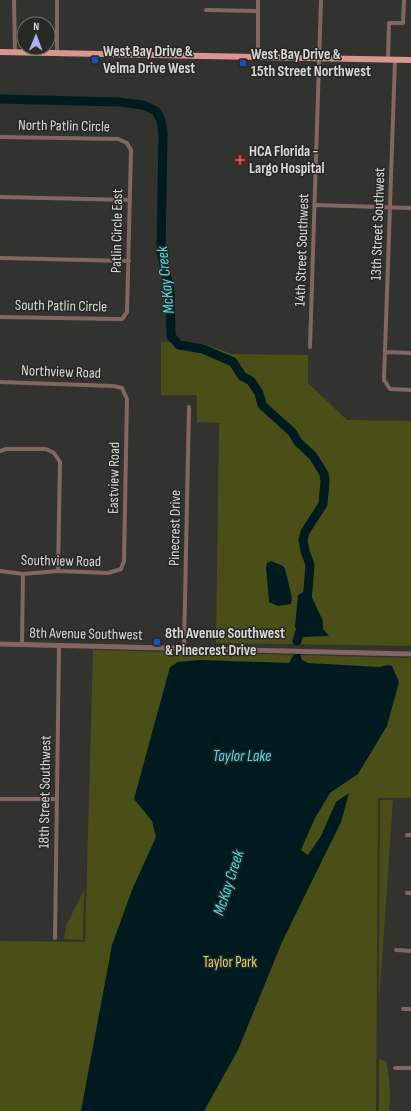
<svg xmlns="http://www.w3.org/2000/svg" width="411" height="1111" viewBox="0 0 411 1111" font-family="'Sofia Sans Condensed',sans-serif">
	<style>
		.green { fill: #4a4f18 }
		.water { fill: #001b1f }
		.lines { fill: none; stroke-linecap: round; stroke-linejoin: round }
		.river { stroke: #001b1f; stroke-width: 9 }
		.minor { stroke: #856560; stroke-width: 4 }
		.tertiary { stroke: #856560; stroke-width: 5 }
		.primary { stroke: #d8968d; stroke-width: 6 }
		.transit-dot { fill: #1a4fb4; stroke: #282824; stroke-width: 1.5 }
		.health-dot { fill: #e0444e; stroke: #282824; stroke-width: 1.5 }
		.labels { text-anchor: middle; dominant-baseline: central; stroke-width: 3; stroke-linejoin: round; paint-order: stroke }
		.poi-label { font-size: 15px; font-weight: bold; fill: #d9d9d7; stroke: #282824; text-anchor: start }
		.street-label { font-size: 15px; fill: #d9d9d7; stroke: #282824 }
		.park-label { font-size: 15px; fill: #ccd773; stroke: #282824 }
		.water-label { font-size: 16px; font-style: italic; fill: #49def2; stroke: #282824 }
	</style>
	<rect width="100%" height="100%" fill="#32322e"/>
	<path class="green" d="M161,342L205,344L232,354L308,355V383L347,420L411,421V646L216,643L219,423L197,422V395H161Z
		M93,650L411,658V798H378L376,1111H0V941L85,942Z
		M380,800H393L379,1003Z
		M84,890L83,940L64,939L66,926Z
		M379,1059L386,1061C390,1077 391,1094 389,1111H379Z"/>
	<path class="water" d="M271,561L283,566L285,569L292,598L291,604L278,606L269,602L266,567L267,563Z
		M308,589L323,621V629L329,636L302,637L295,627L298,595Z
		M294,654H300L302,660L308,663L379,667L388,665L392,666L399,682L387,726L358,774L330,793L315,818L301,850L308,855L321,836L336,802L349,793L341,822L282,942L238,1050L204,1111H81L112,945L132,890L156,837L152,821L134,799L170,667L178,662L199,660L289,663Z"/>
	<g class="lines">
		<path class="river" d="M0,99L119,102L143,105L156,111L161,120L163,133L161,252L170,290L171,336L179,345L203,349L233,362L242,376L251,381L259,393L262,405L292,432L298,442L313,456L324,474L325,481L323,504L305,532L303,540L305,551L310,565L307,602
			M297,641L303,621"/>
		<path class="minor" d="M14,0L15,52
			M57,0V53
			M206,10L258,11
			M258,57V0
			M388,60L389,23H403L404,0
			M395,60L384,380L390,389L411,390
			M0,137L118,139L127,143L131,150L127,312L122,319H116L0,317
			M0,197L130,200
			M315,205L411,208
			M0,258L129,261
			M310,347L321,0
			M386,352L411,353
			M0,382L114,386L122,388L127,399L124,561L121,569L108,573L58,571L23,574L0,571
			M0,451L6,449H46L54,453L60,462L58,571
			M22,644L23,574
			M184,648L189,407
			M0,799H57
			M407,835H411
			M407,893H411
			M55,938L59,645
			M396,950L411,951
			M403,1009H411
			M395,1068H411"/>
		<path class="tertiary" d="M0,644L411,654"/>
		<path class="primary" d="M0,52L411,60"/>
	</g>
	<g class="transit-dot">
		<rect x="91" y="56" width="8" height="8" rx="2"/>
		<rect x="239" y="59" width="8" height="8" rx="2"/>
		<rect x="153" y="638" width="8" height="8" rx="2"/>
	</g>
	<path class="health-dot" d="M238 154h4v4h4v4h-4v4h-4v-4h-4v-4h4z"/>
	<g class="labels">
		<g class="poi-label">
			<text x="103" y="51">West Bay Drive &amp;<tspan x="103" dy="17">Velma Drive West</tspan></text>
			<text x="251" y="54">West Bay Drive &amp;<tspan x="251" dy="17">15th Street Northwest</tspan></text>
			<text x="249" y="151">HCA Florida -<tspan x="249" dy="17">Largo Hospital</tspan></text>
			<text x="165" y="633">8th Avenue Southwest<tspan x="165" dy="17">&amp; Pinecrest Drive</tspan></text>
		</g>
		<g class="street-label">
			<text transform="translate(64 126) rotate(1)">North Patlin Circle</text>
			<text transform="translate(378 224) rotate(-88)">13th Street Southwest</text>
			<text transform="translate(117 231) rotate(-89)">Patlin Circle East</text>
			<text transform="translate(302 250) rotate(-88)">14th Street Southwest</text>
			<text transform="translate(61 306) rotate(1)">South Patlin Circle</text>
			<text transform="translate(61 372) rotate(2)">Northview Road</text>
			<text transform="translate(114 478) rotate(-89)">Eastview Road</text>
			<text transform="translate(175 528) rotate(-89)">Pinecrest Drive</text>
			<text transform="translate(61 561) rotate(1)">Southview Road</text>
			<text transform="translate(86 634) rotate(1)">8th Avenue Southwest</text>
			<text transform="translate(45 792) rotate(-89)">18th Street Southwest</text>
		</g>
		<g class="park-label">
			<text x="230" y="962">Taylor Park</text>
		</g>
		<g class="water-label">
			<text transform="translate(166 280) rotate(-96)">McKay Creek</text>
			<text x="242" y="756">Taylor Lake</text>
			<text transform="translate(229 883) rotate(-72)">McKay Creek</text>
		</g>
	</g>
	<g transform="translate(36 36) rotate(1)"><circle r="19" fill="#282824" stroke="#6f6f6c"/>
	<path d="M0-3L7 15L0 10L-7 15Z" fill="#b1adfa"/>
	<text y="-6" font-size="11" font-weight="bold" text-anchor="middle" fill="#d9d9d7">N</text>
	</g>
</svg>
